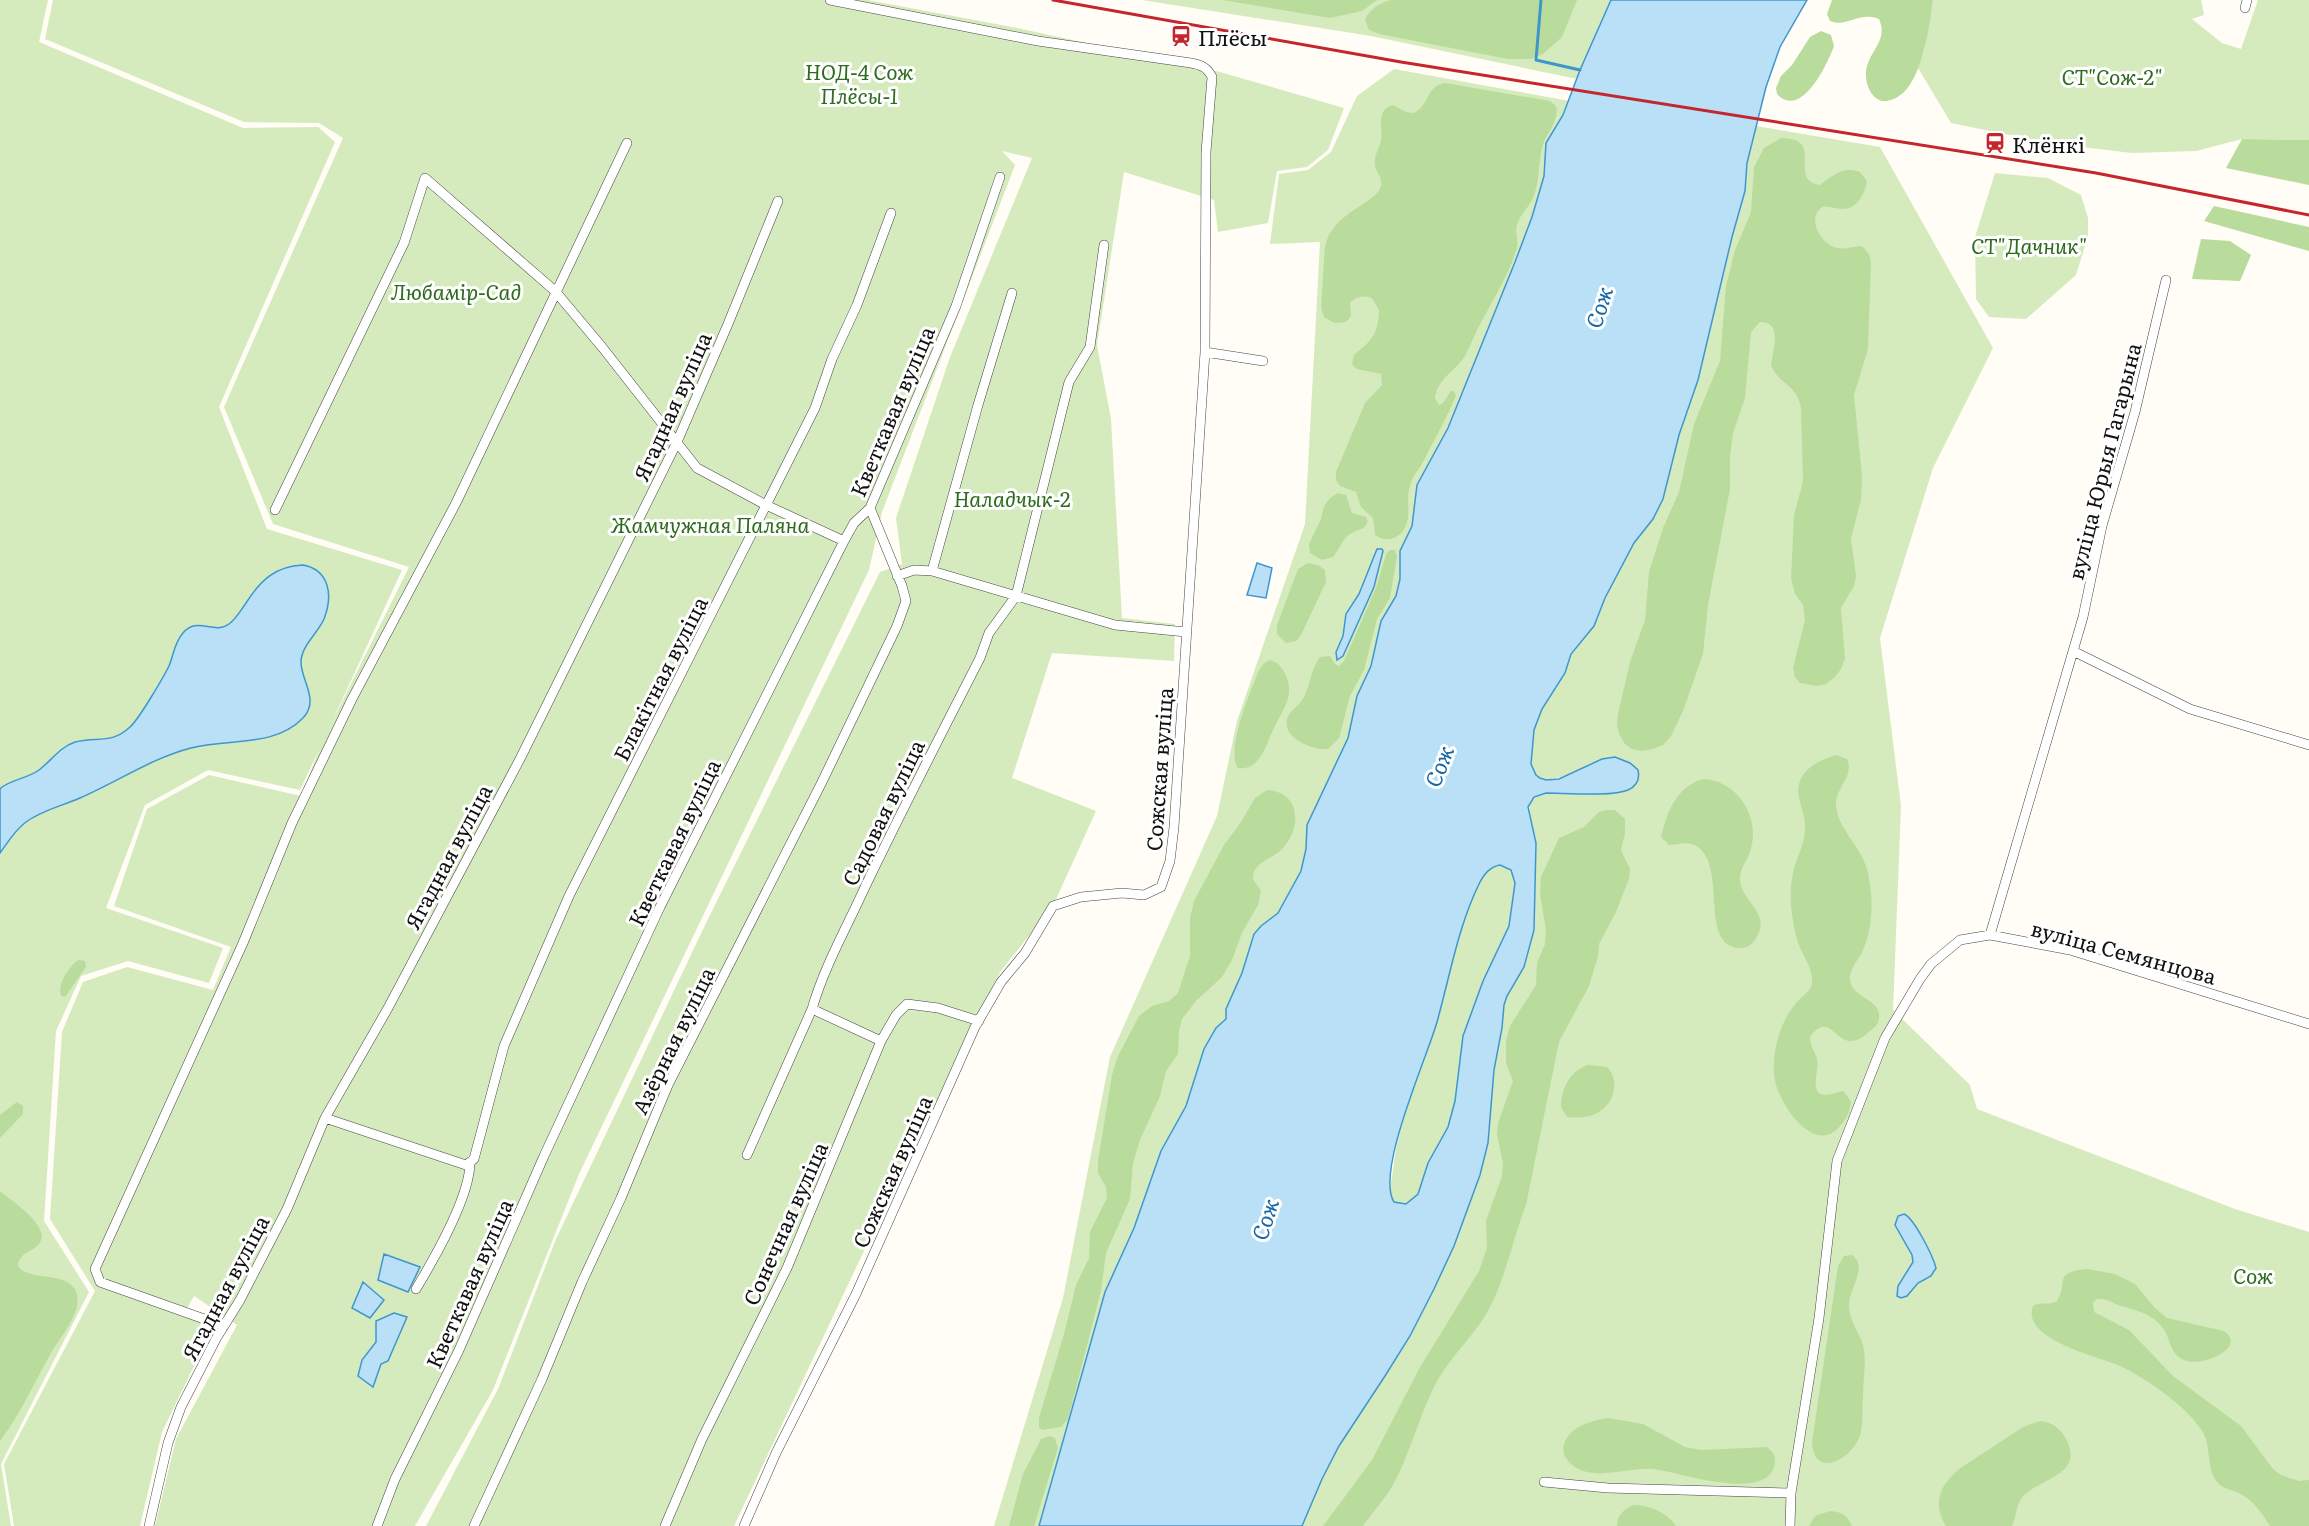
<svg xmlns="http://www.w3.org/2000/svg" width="2309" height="1526" viewBox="0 0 2309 1526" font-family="Literata,serif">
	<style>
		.green { fill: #d5ebbd }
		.forest { fill: #b9dc9c }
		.water { fill: #b9e0f7; stroke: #3f96cf; stroke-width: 1.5; fill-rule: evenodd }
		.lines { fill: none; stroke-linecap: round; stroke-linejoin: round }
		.stream { stroke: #3f96cf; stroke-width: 3 }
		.street-casing { stroke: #444; stroke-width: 10 }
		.street { stroke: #fff; stroke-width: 9 }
		.rail { stroke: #c4262e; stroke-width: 3 }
		.labels { text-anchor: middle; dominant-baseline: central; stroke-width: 6; stroke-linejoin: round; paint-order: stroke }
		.poi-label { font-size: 21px; fill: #111; stroke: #fff; text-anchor: start }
		.park-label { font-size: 21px; font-style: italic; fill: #2f6b1f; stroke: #fff }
		.street-label { font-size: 21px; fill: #111; stroke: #fff }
		.water-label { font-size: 22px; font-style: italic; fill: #1768a6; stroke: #fff }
	</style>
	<rect width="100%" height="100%" fill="#fffdf5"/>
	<path class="green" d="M0,0H48L39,42L243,128L318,127L335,142L219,407L267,529L402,570L330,726L409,567L273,524L224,407L343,138L319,123L244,122L45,39L53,0H867L1012,27L1220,72L1344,108L1328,150L1307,167L1277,171L1268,223L1218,232L1214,200L1124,172L1097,345L1111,419L1122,618L1175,624L1174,661L1052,653L1012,778L1096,811L1053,906L1000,972L979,1021L906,1162L734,1526H426L498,1389L556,1239L707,921L880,572L902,564L896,518L950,357L1032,158L1002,151L1015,165L882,512L869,570L579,1174L493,1390L415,1526H155L176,1439L237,1325L194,1296L185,1312L212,1329L162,1432L140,1526H14L4,1464L95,1291L50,1219L62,1032L83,982L127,967L213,990L231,947L114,906L147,809L209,775L301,796L319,750L300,790L208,770L145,805L106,908L223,948L209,983L128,961L81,976L56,1031L44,1221L89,1292L1,1464L11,1526H0Z
		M1142,0H1611L1577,79L1371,36Z
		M1933,0H2201L2204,15L2192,19L2222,43L2241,49L2258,0H2309V140L2242,139L2196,151L2132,153L2048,143L1951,123L1918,68L1924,52Z
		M1394,69L1570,101L1560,121L1546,143L1544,176L1532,217L1515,262L1448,428L1417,485L1412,526L1400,551V579L1396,596L1390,607L1368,675L1357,696L1348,738L1307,825L1306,849L1301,871L1278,913L1265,923L1252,940L1242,973L1227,1006L1226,1019L1216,1028L1204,1049L1186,1106L1161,1151L1134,1228L1105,1292L1039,1526H994L1063,1298L1110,1057L1217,816L1237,721L1305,524L1320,242L1270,244L1279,174L1308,170L1331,152L1357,96Z
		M1756,126L1880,147L1993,348L1933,468L1880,638L1901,806L1893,1010L1970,1085L1977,1109L2235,1209L2309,1232V1526H1302L1322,1479L1339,1446L1385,1376L1410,1336L1434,1289L1454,1246L1480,1175L1488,1143L1494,1070L1502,1028L1504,1005L1507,996L1524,967L1534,930L1536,843L1529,812L1530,802L1534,797L1546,793L1613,792L1630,763L1615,757L1602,759L1567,776L1546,780L1536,775L1531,764L1534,730L1542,709L1565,673L1571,654L1598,618L1605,598L1634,543L1645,527L1679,435L1698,380L1732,237L1745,191L1747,163Z
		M1995,173L2048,178L2081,195L2088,218V236L2076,275L2026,319L1989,317L1976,299L1975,237Z
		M1500,865L1511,870L1515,883L1509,926L1483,981L1463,1036L1455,1101L1448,1127L1428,1163L1418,1194L1406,1204L1394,1203C1388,1193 1391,1182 1393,1171C1398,1118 1423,1073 1437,1022C1450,976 1458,926 1480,882C1485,873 1490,867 1500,865Z"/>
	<path class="forest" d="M1222,0H1377L1362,11L1330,18Z
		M1391,0H1577L1562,37L1543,54L1531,59H1508L1379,34L1369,30L1365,20C1369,9 1380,3 1391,0Z
		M1832,0H1933C1929,27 1922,96 1887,101C1870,103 1863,79 1867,66C1872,49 1888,39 1879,19C1859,11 1847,28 1830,21L1827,14Z
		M1821,31L1831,35L1834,46C1827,65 1801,120 1777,94L1776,88L1781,76L1792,65L1810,37Z
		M1445,83L1550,101L1556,106C1560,122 1545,134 1542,148C1538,165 1540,181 1533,198C1529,207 1519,216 1517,225C1514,233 1520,242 1516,251C1508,276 1496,294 1484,317C1477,329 1472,342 1466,354C1457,371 1438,377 1435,398L1439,405L1443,403L1451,391H1454L1456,396C1446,419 1434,440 1423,462C1419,470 1412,476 1410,486C1405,501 1413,516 1403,531C1396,540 1384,542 1375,535L1373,518L1361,507L1356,492L1340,486L1336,480V472L1365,403L1382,385L1381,374L1357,369L1352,364L1354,355C1372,340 1378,335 1379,310L1372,298C1364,295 1356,296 1350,303L1351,316L1346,322L1334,323L1324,317L1321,307L1325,246C1334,210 1376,205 1381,186C1383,177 1375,172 1375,164C1374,155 1379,149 1381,141C1384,127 1374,111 1393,105L1406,112L1414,113C1429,106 1426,86 1445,83Z
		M1781,138C1827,138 1786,180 1820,185C1834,175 1842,166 1860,172L1867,181C1865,193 1857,210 1842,209C1835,209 1830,206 1822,207C1806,219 1821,244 1837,248C1846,250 1853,246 1862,246L1869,254L1871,263L1868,349L1854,395L1862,476L1861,500L1851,538L1856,576L1854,586L1841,608L1845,659L1841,669L1835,677L1826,684L1817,686L1800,683L1795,677L1793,668L1805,620L1803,605L1795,594L1791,578L1794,515L1803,482L1801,408C1797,385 1780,385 1771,366C1772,352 1784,322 1760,322L1751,332L1745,398L1733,433L1730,456V489L1708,605L1703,654L1683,711L1671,736L1663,745L1653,749L1642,751L1632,749L1625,744L1620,736L1617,726L1618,714L1630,662L1645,620L1649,572L1663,528L1679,492L1694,424L1720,361L1726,286L1735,250L1751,212L1754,167L1764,148Z
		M2242,139L2309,140V185L2226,168Z
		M2214,206L2309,227V251L2204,221Z
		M2201,239L2230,241L2251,255L2240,281L2192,279Z
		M1338,493L1346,495L1352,513L1366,517L1368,522L1364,528C1339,537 1347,539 1333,557L1322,560L1310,553L1309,544L1321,519L1324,506L1330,498Z
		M1390,550H1395L1397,556L1390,598L1377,619L1364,670L1350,696L1339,738L1328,749C1313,751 1282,738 1287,719C1290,709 1300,706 1304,697C1311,683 1310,671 1320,657L1330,656L1335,664L1339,666L1344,661L1376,588L1386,554Z
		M1308,563L1318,565L1325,570L1326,582L1301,635L1296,641L1286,643L1277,634V625L1298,569Z
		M1270,660C1277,662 1281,666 1284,672C1297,695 1282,710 1273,730C1266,745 1260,771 1238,768C1225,750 1251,690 1259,670L1264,663Z
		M1836,755L1847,759C1855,777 1834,788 1836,806C1838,828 1859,845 1866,866C1874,892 1874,927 1862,952C1859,959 1851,967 1850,976C1848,999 1882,997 1879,1018C1879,1024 1874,1028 1869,1032C1838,1060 1835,1013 1815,1031C1804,1040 1815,1050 1817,1059C1820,1070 1808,1093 1825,1095C1831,1095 1837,1092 1843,1091L1851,1101C1850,1111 1847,1118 1841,1125C1815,1158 1780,1105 1775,1081C1770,1055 1780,1019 1799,1000C1804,994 1811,991 1812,983C1814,967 1799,952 1796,936C1791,915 1788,890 1794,869C1798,853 1806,842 1805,825C1805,810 1794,796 1800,781C1805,767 1822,759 1836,755Z
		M1704,779C1737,781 1760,816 1751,848C1749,859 1740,867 1740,878C1739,901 1774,913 1755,940C1752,945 1746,948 1740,948C1696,947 1731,858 1692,844C1684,842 1677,845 1669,845L1661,837C1667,812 1677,785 1704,779Z
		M1267,790C1302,792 1302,830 1281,850C1274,857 1264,859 1258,866C1254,870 1253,874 1253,879L1261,891L1258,905L1242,933L1232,960L1222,977L1196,1001L1182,1019L1179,1031L1178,1054L1166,1071L1160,1096L1140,1140L1133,1163L1130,1199L1106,1253L1101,1291L1068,1419L1061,1427L1042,1430L1039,1427V1418L1064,1334L1076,1285L1089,1258L1090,1232L1107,1198L1106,1187L1098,1173V1161L1112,1075L1118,1056L1139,1016L1152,1006L1169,1001L1178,993L1190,956V918L1194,901L1224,845L1241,822L1255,798Z
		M1606,810H1615L1625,819V833L1621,850L1630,869L1629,879L1616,912L1599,944L1598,956L1589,986L1559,1042L1526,1205C1513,1238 1506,1277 1489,1309C1474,1337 1449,1357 1434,1387C1418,1419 1410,1454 1393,1485C1384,1500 1373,1512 1363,1526H1323L1372,1460L1419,1369L1479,1271L1487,1248L1486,1221L1502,1176L1503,1163L1497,1135L1498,1123L1513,1081L1506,1063V1041L1510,1026L1536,985L1537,963L1545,944L1546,930L1540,894L1541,877L1559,838L1584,827L1599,812Z
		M78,960L85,961L86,967L65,997L61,996C57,984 69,967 78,960Z
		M1587,1065L1607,1067C1621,1082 1614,1106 1595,1114C1586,1118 1576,1118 1567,1117L1561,1107C1561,1088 1570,1072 1587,1065Z
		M17,1102L23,1106V1114L0,1138V1115Z
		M0,1191C10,1200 55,1228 38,1245C30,1253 21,1252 18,1264L19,1268C34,1281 62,1272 74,1288C79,1294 78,1303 76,1310C71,1326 59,1339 51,1353C34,1383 21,1413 0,1441Z
		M1852,1255C1869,1267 1848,1290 1849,1306C1849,1320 1859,1332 1863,1345C1867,1362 1863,1378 1863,1395C1862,1408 1863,1420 1861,1432C1854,1460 1813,1480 1812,1442L1838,1266L1844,1256Z
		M2088,1269L2115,1274L2135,1284L2155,1308L2167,1318L2224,1331C2248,1347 2202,1368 2184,1360C2169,1354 2171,1338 2162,1327C2151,1313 2137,1311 2122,1306C2113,1304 2106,1297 2096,1299L2093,1303L2094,1312L2129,1330L2173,1376L2241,1426L2273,1469L2281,1475L2299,1481L2309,1480V1526H2270C2262,1513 2253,1500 2239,1493C2232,1490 2224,1489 2218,1483C2208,1472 2210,1453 2206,1439C2196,1412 2146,1378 2120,1366C2101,1357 2020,1340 2033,1306C2041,1301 2049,1306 2057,1301C2069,1281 2052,1272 2088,1269Z
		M1608,1418L1643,1424L1685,1447L1701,1450L1767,1447C1774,1453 1777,1458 1774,1467C1763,1502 1679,1472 1653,1469C1626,1467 1590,1484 1569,1462C1563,1456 1562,1449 1565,1441C1573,1425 1592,1421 1608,1418Z
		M2040,1421C2052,1422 2060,1428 2066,1439C2086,1477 2035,1478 2021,1499C2016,1507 2016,1518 2012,1526H1946C1932,1503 1940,1485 1959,1469L2023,1427Z
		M1050,1436L1055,1438L1058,1448L1034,1526H1009L1023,1474L1041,1439Z
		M1633,1505C1649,1505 1667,1512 1676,1526H1617C1617,1515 1623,1510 1633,1505Z
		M1830,1511C1842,1512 1848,1516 1852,1526H1809L1815,1516Z"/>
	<path class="water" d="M1611,0H1807L1780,47L1766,87L1747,163L1745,191L1732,237L1698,380L1679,435L1663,499L1653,519L1634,543L1605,598L1594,626L1571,654L1565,673L1542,709L1534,730L1531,764L1536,775L1540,778L1546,780L1559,779L1602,759L1615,757L1630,763L1638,770C1640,779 1637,786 1628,790C1612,797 1565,793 1546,793L1534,797L1528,807L1536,843L1534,930L1524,967L1507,996L1504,1005L1502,1028L1494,1070L1488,1143L1480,1175L1454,1246L1434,1289L1410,1336L1385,1376L1339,1446L1322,1479L1302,1526H1039L1105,1292L1134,1228L1161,1151L1186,1106L1204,1049L1216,1028L1226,1019V1009L1242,973L1254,934L1261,926L1278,913L1301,871L1306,849L1307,825L1348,738L1357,696L1371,666L1381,621L1396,596L1400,579V551L1412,526L1417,485L1448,428L1515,262L1532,217L1544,176L1546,143L1563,115L1580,70ZM1500,865L1511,870L1515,883L1509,926L1483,981L1463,1036L1455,1101L1448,1127L1428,1163L1418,1194L1406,1204L1394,1202C1375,1172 1427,1058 1437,1022C1450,976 1458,926 1480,882C1485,873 1490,867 1500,865Z
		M1377,549H1382L1383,551L1374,587L1343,656L1337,660L1336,652L1343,636L1346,614L1359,594Z
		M1257,563L1272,568L1266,598L1247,595Z
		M303,565C330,570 333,596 324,619C318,633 301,646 301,662C301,681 320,700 303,718C274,748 228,738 191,748C152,758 117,782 80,798C62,806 42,810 26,822C15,830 8,842 0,853V789L2,787C14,779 28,778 39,770C51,761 60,747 75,742C96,736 111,745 130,727C139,719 163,678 169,666C174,654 174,643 183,633C197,616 214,635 229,624C236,619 241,610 246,603C260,581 275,566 303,565Z
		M1904,1214C1914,1218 1933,1256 1936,1268L1931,1276L1918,1283L1907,1296L1901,1298L1897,1296L1898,1286L1913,1262L1912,1255L1895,1225L1898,1216Z
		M384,1254L420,1267L408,1292L378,1280Z
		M363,1282L384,1300L370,1318L352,1308Z
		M394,1313L407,1317L388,1361L381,1364L373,1387L358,1376L362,1360L376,1342V1321Z"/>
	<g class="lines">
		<path class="stream" d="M1541,0L1536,60L1580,70"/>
		<defs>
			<path id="street" d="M2245,8L2247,0
				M1205,352L1263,361
				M275,510L404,243L425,178L555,291L602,347L697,468L766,505L844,541
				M932,571L978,405L1012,293
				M897,576L914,570L932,571L1115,625L1186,632
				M2073,651L2190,709L2309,745
				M1990,935L2083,617L2102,526L2135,412L2166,280
				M881,1041L812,1009C824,967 847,927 865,887C902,810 941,734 980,658L989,633L1016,596L1069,382L1090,347L1104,245
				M325,1118L466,1165L474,1159L504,1046L569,896L815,408L832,359L857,305L891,213
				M747,1155L812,1009
				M416,1289C434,1259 469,1198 470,1164
				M224,1326L100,1282L95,1269L243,943L292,823L352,699L456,503L627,143
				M1544,1482L1608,1488L1791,1493
				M149,1526L168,1443L181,1407L217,1337L240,1300L287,1209L325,1118L388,1008L521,757L677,442L728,324L778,201
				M377,1526L395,1479L459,1350L544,1156L660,907L844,541L854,523L870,508L956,306L1000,177
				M474,1526L542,1379L582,1282L621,1198L668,1085L822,782L897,626L906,601L902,586L870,508
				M665,1526L702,1439L787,1268L881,1041L896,1015L907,1004L938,1008L979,1021
				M744,1526L776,1453L856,1294L975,1027L1001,982L1025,953L1053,906L1081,897L1122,893L1144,895L1161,887L1170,861L1174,827L1205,352L1206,152L1212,77C1207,67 1201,65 1191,63L1038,41L830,0
				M1790,1526L1791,1493L1819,1318L1837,1161L1885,1038L1920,979L1931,964L1960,940L1990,935L2070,950L2309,1024"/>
		</defs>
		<use href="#street" class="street-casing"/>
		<use href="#street" class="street"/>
		<path class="rail" d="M1053,0L1401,62L2096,173L2309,215"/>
	</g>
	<defs>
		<symbol id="station-bare" viewBox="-9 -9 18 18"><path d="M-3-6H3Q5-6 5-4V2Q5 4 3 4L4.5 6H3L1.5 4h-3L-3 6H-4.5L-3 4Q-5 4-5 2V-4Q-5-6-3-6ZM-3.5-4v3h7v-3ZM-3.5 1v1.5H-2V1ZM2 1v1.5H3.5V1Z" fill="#c4262e" stroke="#fff" stroke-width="2.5" paint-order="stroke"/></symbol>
	</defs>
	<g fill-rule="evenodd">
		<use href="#station-bare" x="1166" y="21" width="30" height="30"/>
		<use href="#station-bare" x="1980" y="128" width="30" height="30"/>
	</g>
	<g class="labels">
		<g class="poi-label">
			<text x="1198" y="36">Плёсы</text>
			<text x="2012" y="143">Клёнкі</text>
		</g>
		<g class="park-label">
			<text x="859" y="70">НОД-4 Сож<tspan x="859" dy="24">Плёсы-1</tspan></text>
			<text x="2112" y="75">СТ"Сож-2"</text>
			<text x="2029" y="244">СТ"Дачник"</text>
			<text x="456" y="290">Любамір-Сад</text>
			<text x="1012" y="497">Наладчык-2</text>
			<text x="710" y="523">Жамчужная Паляна</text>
			<text x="2253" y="1274">Сож</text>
		</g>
		<g class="street-label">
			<text transform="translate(671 406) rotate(-66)">Ягадная вуліца</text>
			<text transform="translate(891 411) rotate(-67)">Кветкавая вуліца</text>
			<text transform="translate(2103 461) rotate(-76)">вуліца Юрыя Гагарына</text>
			<text transform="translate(659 678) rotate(-63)">Блакітная вуліца</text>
			<text transform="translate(1158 769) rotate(-86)">Сожская вуліца</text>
			<text transform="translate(882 812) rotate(-64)">Садовая вуліца</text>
			<text transform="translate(673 842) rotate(-64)">Кветкавая вуліца</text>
			<text transform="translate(447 856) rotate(-62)">Ягадная вуліца</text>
			<text transform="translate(2124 951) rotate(15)">вуліца Семянцова</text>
			<text transform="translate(672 1040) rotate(-64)">Азёрная вуліца</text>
			<text transform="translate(891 1171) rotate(-66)">Сожская вуліца</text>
			<text transform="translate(784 1223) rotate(-66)">Сонечная вуліца</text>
			<text transform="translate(468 1283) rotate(-66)">Кветкавая вуліца</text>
			<text transform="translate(224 1287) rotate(-62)">Ягадная вуліца</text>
		</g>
		<g class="water-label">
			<text transform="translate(1598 307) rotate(-72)">Сож</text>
			<text transform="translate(1438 766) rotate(-69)">Сож</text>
			<text transform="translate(1264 1219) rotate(-72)">Сож</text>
		</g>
	</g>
</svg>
